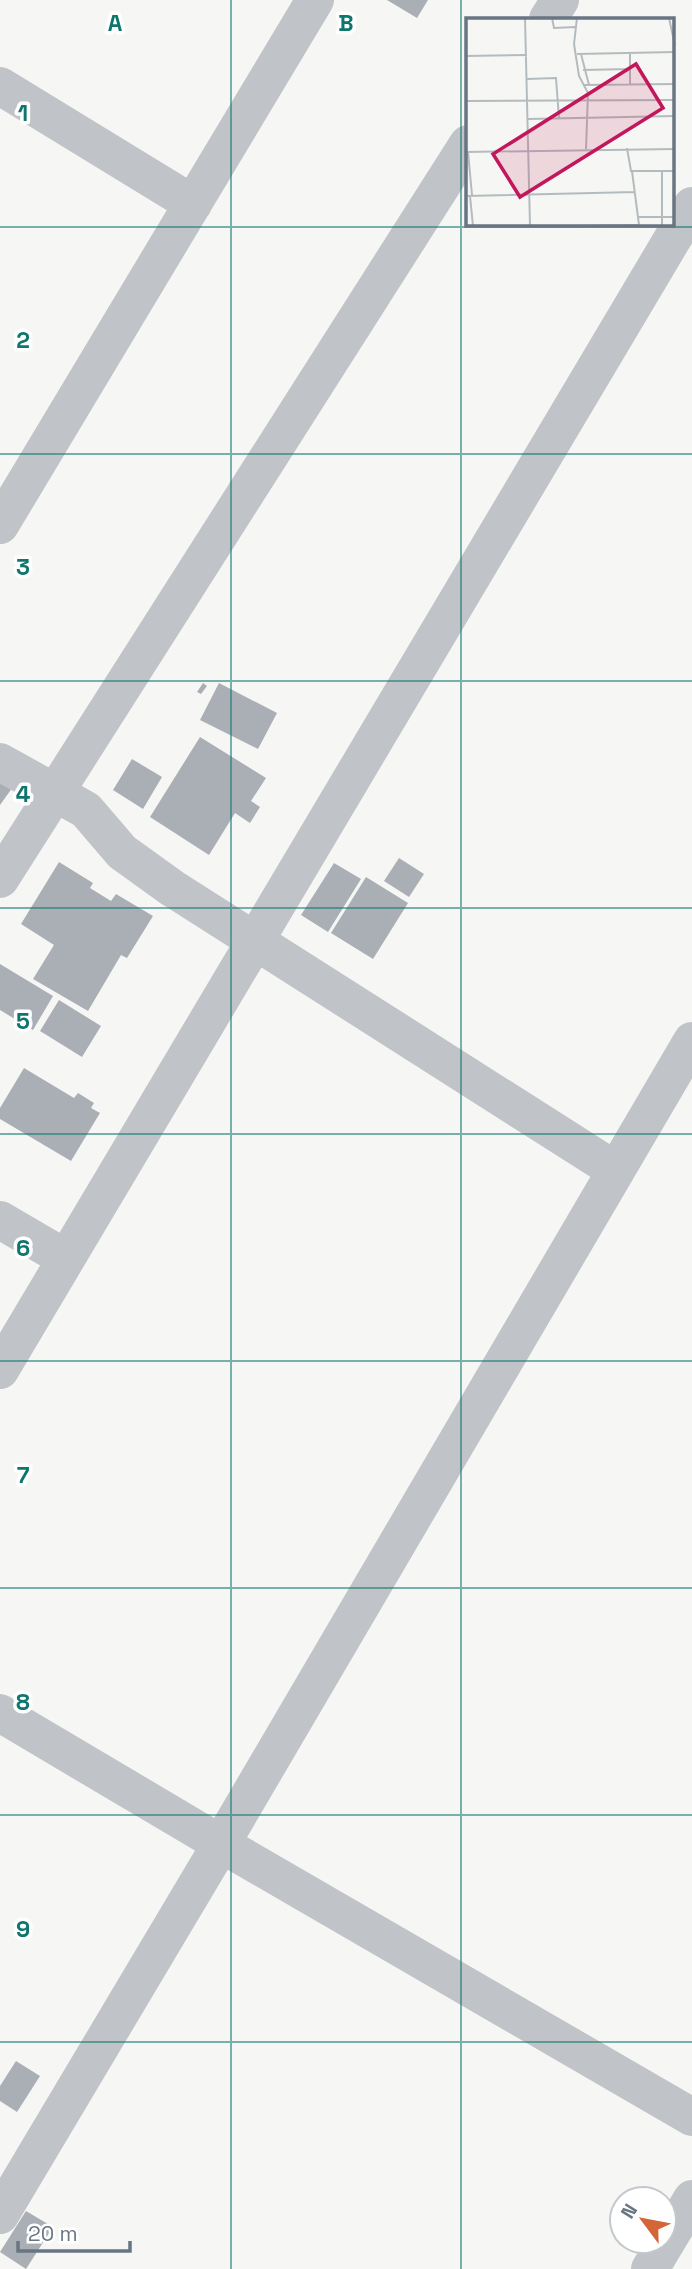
<svg xmlns="http://www.w3.org/2000/svg" width="692" height="2269" viewBox="0 0 692 2269" font-family="'Space Grotesk',sans-serif">
	<style>
		.building { fill: #a9afb5 }
		.lines { fill: none; stroke-linecap: round; stroke-linejoin: round }
		.minor { stroke: #c0c3c7; stroke-width: 38 }
		.grid { fill: none; stroke: #0f766e; stroke-width: 2; stroke-opacity: 0.55 }
		.inset-road { fill: none; stroke: #b4bbbf; stroke-width: 2 }
		.view { fill: #c2185b; fill-opacity: 0.15; stroke: #c2185b; stroke-width: 3.5 }
		.inset-edge { fill: none; stroke: #687582; stroke-width: 3.5 }
		.grid-label { font-size: 23px; text-anchor: middle; font-weight: bold; fill: #0f766e; stroke: #fff; stroke-width: 7; stroke-linejoin: round; paint-order: stroke }
	</style>
	<rect width="100%" height="100%" fill="#f6f7f4"/>
	<path class="building" d="M387,0H428L417,18Z
		M203,683L207,686L201,694L197,692Z
		M219,683L277,713L258,749L200,720Z
		M200,737L266,778L251,801L260,807L250,823L235,813L209,855L150,817Z
		M132,759L162,777L143,809L113,790Z
		M0,779L15,784L0,805Z
		M399,858L424,874L409,897L384,881Z
		M59,862L93,883L90,888L111,901L116,894L153,916L127,958L121,955L88,1011L33,979L54,945L21,924Z
		M334,863L361,879L328,932L301,915Z
		M366,877L408,903L373,959L331,933Z
		M0,964L53,996L33,1030L0,1010Z
		M59,1000L101,1026L82,1057L40,1031Z
		M24,1068L74,1098L78,1093L94,1103L91,1108L100,1113L71,1161L0,1119V1108Z
		M16,2061L40,2076L17,2112L0,2101V2086Z
		M26,2211L53,2227L26,2269L0,2252Z"/>
	<g class="lines">
		<path class="minor" d="M548,19L560,0
			M0,86L193,204
			M0,525L315,0
			M0,762L86,810L122,852L172,888L615,1170
			M0,879L468,144
			M0,1220L65,1258
			M0,1370L692,206
			M0,1713L221,1844L692,2117
			M0,2215L221,1844L692,1041
			M650,2269L692,2199"/>
	</g>
	<path class="grid" d="M231,0V2269M461,0V2269M0,227H692M0,454H692M0,681H692M0,908H692M0,1134H692M0,1361H692M0,1588H692M0,1815H692M0,2042H692"/>
	<g transform="translate(466 18)">
		<rect width="208" height="208" fill="#f6f7f4"/>
		<path class="inset-road" d="M59,0L64,208M86,0L88,10L109,9M111,0L108,26L113,58L122,75L120,131M203,0L209,28M164,35V67M111,36L209,34M115,36L123,67M0,38L61,37M117,52L164,51M61,61L90,60L93,100M118,67L209,66M0,83L209,82M62,101L209,98M161,130L165,153H209M0,134L209,131M2,134L6,177M196,153V208M0,178L169,174M4,178L7,208M171,199H209M108,208L173,207L166,153"/>
		<path class="view" d="M170,46L197,90L54,179L27,136Z"/>
		<rect width="208" height="208" class="inset-edge"/>
	</g>
	<g class="grid-label">
		<text x="115" y="31">A</text>
		<text x="346" y="31">B</text>
		<text x="23" y="121">1</text>
		<text x="23" y="348">2</text>
		<text x="23" y="575">3</text>
		<text x="23" y="802">4</text>
		<text x="23" y="1029">5</text>
		<text x="23" y="1256">6</text>
		<text x="23" y="1483">7</text>
		<text x="23" y="1710">8</text>
		<text x="23" y="1937">9</text>
	</g>
	<g transform="translate(643 2220) rotate(302)"><circle r="33" fill="#ffffff" stroke="#c3c8cd" stroke-width="2"/>
	<path d="M0-5L12 26L0 18L-12 26Z" fill="#d36537"/>
	<text y="-10" font-size="19" font-weight="bold" text-anchor="middle" fill="#687582">N</text>
	</g>
	<path d="M18 2241v10h112v-10" fill="none" stroke="#687582" stroke-width="3.5"/>
	<text x="28" y="2241" font-size="21" fill="#687582" stroke="#ffffff" stroke-width="5" paint-order="stroke">20 m</text>
</svg>
